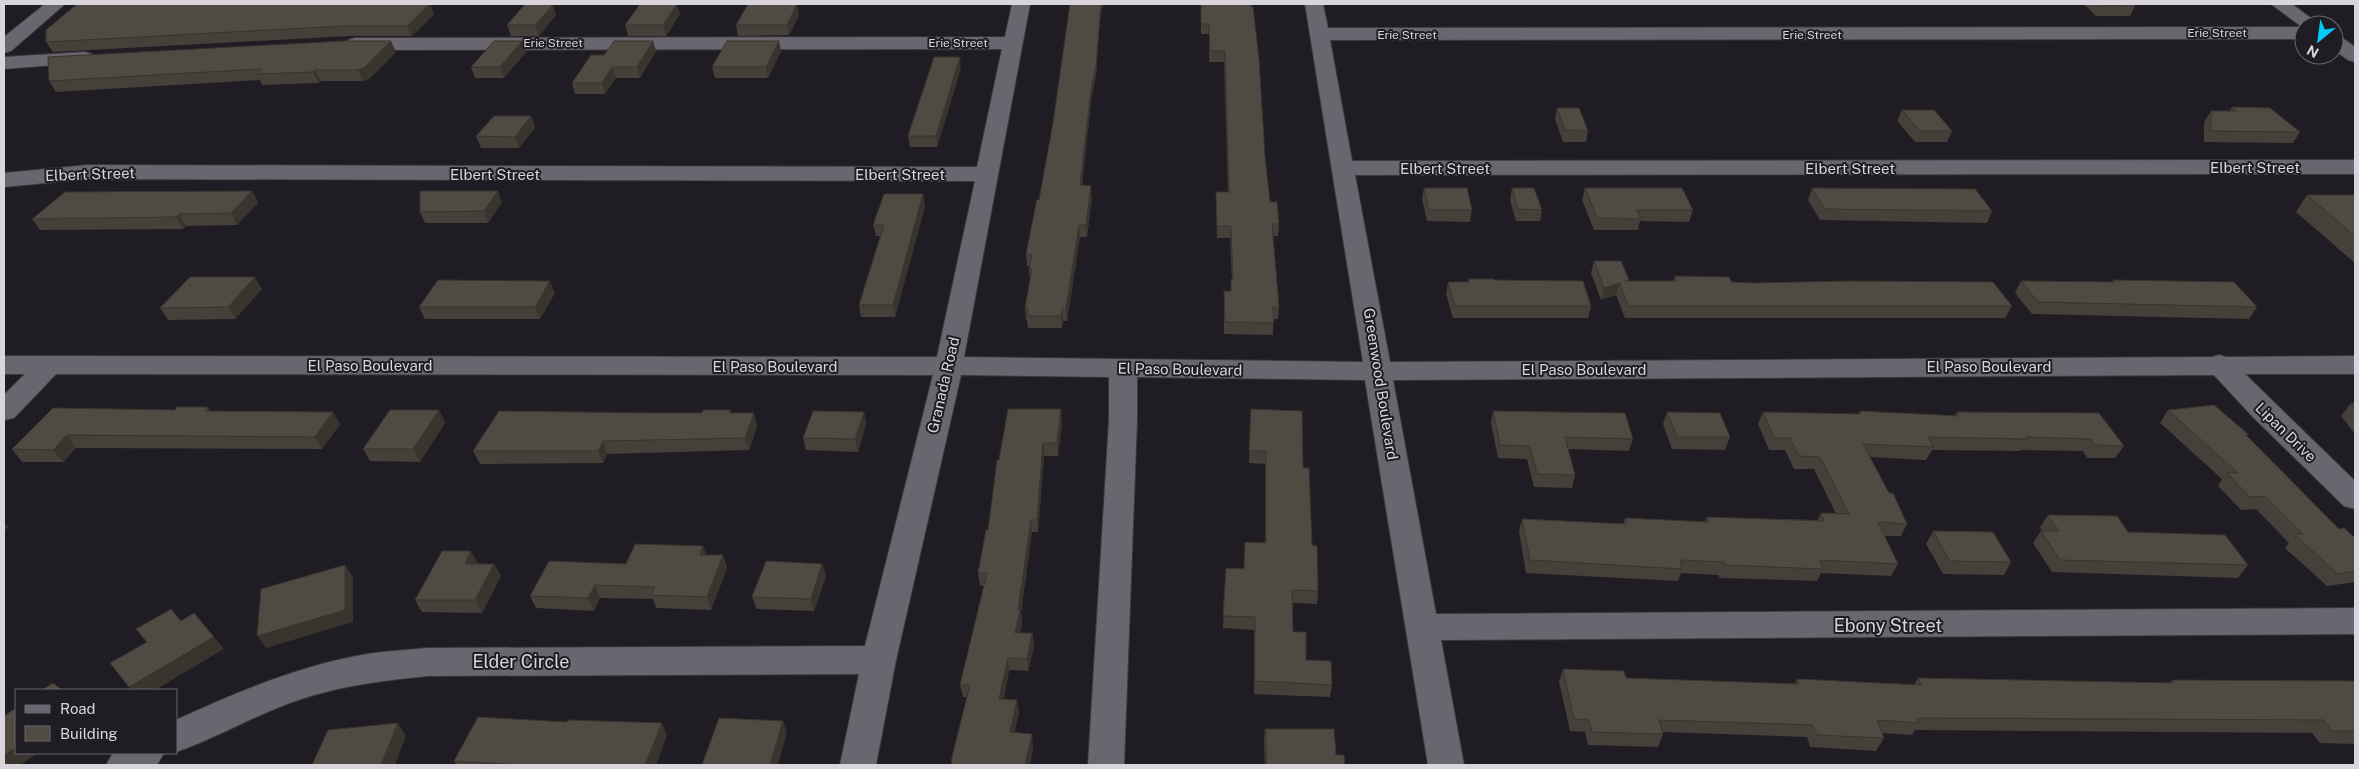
<svg xmlns="http://www.w3.org/2000/svg" width="2359" height="769" viewBox="0 0 2359 769" font-family="'Public Sans',sans-serif">
	<style>
		.lines { fill: none; stroke-linecap: round; stroke-linejoin: round }
		.minor-casing { stroke: #3b393f; stroke-width: 2 }
		.minor { fill: #6a6670; fill-rule: evenodd }
		.wall { fill: #454039 }
		.shaded-wall { fill: #38342e }
		.building { fill: #504b42; stroke: #38342e }
		.labels { text-anchor: middle; dominant-baseline: central; stroke-width: 4; stroke-linejoin: round; paint-order: stroke }
		.far-street-label { font-size: 12px; fill: #d8d6dc; stroke: #1f1c24 }
		.street-label { font-size: 15px; fill: #d8d6dc; stroke: #1f1c24 }
		.near-street-label { font-size: 18px; fill: #d8d6dc; stroke: #1f1c24 }
	</style>
	<rect width="100%" height="100%" fill="#1f1c24"/>
	<g class="lines">
		<defs>
			<path id="minor" d="M45,4H65L11,51L4,53V37Z
				M1012,4H1030L964,357L1363,362L1305,4H1323L1328,28L2302,27L2271,4H2292L2320,25H2304V39L1330,40L1352,161L2355,160V174L1355,175L1390,362L2212,357L2219,355L2226,357L2355,356V374H2245L2355,481V509L2344,506L2253,417L2214,375L1393,380L1436,614L2355,608V634L1441,640L1464,765H1428L1365,380L1137,377V420L1124,765H1088L1109,420V377L961,375L896,660L876,765H840L859,674L428,676C377,681 330,687 282,706C246,720 212,740 176,752V720C237,692 301,665 367,654C387,651 408,650 428,648L865,646L933,375L56,374L14,418L4,420V395L25,374H4V356L937,357L975,181L88,179L4,187V173L88,165L977,167L1002,49L355,50L348,48L345,44L348,40L355,38L1005,37Z
				M2334,35L2341,37L2355,47V62L2348,60L2334,50Z
				M85,52L92,54L95,58L92,62L4,69V57Z
				M113,753H164L157,765H106Z"/>
		</defs>
		<use href="#minor" class="minor-casing"/>
		<use href="#minor" class="minor"/>
	</g>
	<path class="wall" d="M430,4L434,14L412,36H349L53,52L46,42Z
		M1070,4H1103L1100,19L1096,76L1091,101L1082,185L1092,197L1087,237H1080L1067,321H1063L1062,328H1028L1027,320H1026L1025,308L1030,280L1029,269V266H1027L1026,254L1039,200L1053,123Z
		M1201,4H1251L1265,156L1270,202L1279,224L1278,236H1273L1279,307L1278,319H1273V335L1224,334V291H1231V279H1232L1230,238H1217L1216,203V192H1228L1224,62H1209V34H1201Z
		M2084,4H2133L2135,6L2130,16H2096Z
		M553,5L556,15L539,36H511L507,25Z
		M680,14L666,36H628L625,25Z
		M799,15L789,35L738,36L736,25Z
		M653,41L656,51L640,78H616L605,94H575L572,83L604,55Z
		M781,51L768,78H715L712,67Z
		M396,52L369,79L363,81H321L318,83L262,85L260,80L56,92L49,81Z
		M526,52L504,78H475L471,67Z
		M961,68L937,147H910L908,136Z
		M2232,107L2300,132L2293,143L2204,142V122L2211,111H2230Z
		M1557,108L1588,131L1586,142H1563L1555,119Z
		M1902,110L1952,131L1947,142H1915L1897,121Z
		M531,116L535,128L519,148H481L476,136Z
		M1424,188L1472,210L1470,222L1427,221L1422,199Z
		M1512,188L1542,210L1540,221H1516L1510,200Z
		M1585,188L1693,210L1689,222L1640,221L1638,230H1594L1582,200Z
		M1812,188L1992,211L1987,223L1820,220L1808,200Z
		M252,191L258,203L237,225L186,226L183,229L40,230L32,219Z
		M923,194L925,206L895,317H861L859,305L880,236H876L873,225Z
		M2307,195H2355V263L2296,212Z
		M502,202L488,223H425L420,212Z
		M1594,261L1629,281H1673L1675,276L1732,282L2012,306L2005,318H1625L1616,295L1601,300L1591,273Z
		M1468,279L1495,280L1591,306L1588,318H1453L1446,294L1448,282H1468Z
		M2113,280L2257,307L2249,319L2032,314L2015,293L2021,281L2112,282Z
		M262,289L235,319L168,320L160,308Z
		M555,293L540,319H425L419,307Z
		M2351,403L2355,404V434L2341,416Z
		M207,407L210,411L340,424L322,449L76,448L63,462H22L12,449L53,408L175,410Z
		M1251,409L1303,468L1318,591L1317,604L1293,603V632L1306,660L1332,685L1330,697L1254,694V630L1223,628L1226,568L1244,569L1265,543V464L1249,463Z
		M439,410L445,423L420,462L370,461L363,449Z
		M730,410L731,413L757,426L749,450L607,454L603,463L480,464L473,451L652,413H702Z
		M2168,410L2248,434L2247,436L2339,529L2355,538V582L2327,586L2285,548L2289,543L2256,509L2241,510L2218,486L2222,479L2160,423Z
		M1493,411L1633,439L1629,451L1568,449L1575,475L1572,488L1534,487L1527,459L1498,458L1491,423Z
		M1860,411L1955,416L1957,412L2124,446L2115,458H2087L2083,451L2021,450L2020,451L1932,450L1926,460L1870,457L1889,493L1907,524L1901,536H1885L1898,564L1891,576L1821,573L1817,581L1720,578L1718,575L1681,573L1678,581L1526,573L1519,531L1522,519L1623,524L1625,518L1705,522L1707,517L1818,520L1821,513L1836,514L1814,469H1794L1785,450H1769L1758,424L1763,412L1858,414Z
		M864,412L866,424L858,452L806,450L803,438Z
		M1667,412L1730,437L1725,450L1672,449L1663,424Z
		M1062,422L1058,456H1044L1038,532H1032L1021,613L1022,623L1020,633H1032L1034,646L1028,671L1009,670L1004,699L1019,712L1014,733L1033,746L1030,765H951L967,697H963L960,685L984,586L980,585L978,573L988,530L999,460Z
		M2048,515L2128,532L2248,565L2238,578L2052,572L2033,543L2041,531H2042L2040,527Z
		M1933,531L2011,562L2004,575L1943,574L1926,544Z
		M703,546L706,555H723L727,568L711,610L656,608L653,599L600,598L594,611L536,608L530,596L626,564Z
		M478,564H494L501,576L482,613L422,612L415,600Z
		M822,564L826,576L814,611L757,609L752,597Z
		M1563,669L1626,678L1795,684L1797,679L1914,685L1918,678L2170,683L2172,680L2355,681V744L2320,743L2312,733L1915,730L1912,735L1882,733L1884,738L1876,751L1810,747L1807,737L1662,732L1663,734L1658,747L1588,745L1585,732L1570,731L1559,682Z
		M1265,729L1336,755L1345,765H1265L1264,741Z
		M667,735L656,765H457L454,761Z"/>
	<path class="shaded-wall" d="M430,4L434,14L412,36L407,26Z
		M677,4L680,14L666,36L663,25Z
		M797,4L799,15L789,35L787,25Z
		M1101,4H1103L1100,19L1096,76L1091,101L1081,197L1080,185Z
		M553,5L556,15L539,36L535,25Z
		M391,41L396,52L369,79L363,81L358,70Z
		M522,41L526,52L504,78L500,67Z
		M653,41L656,51L640,78L637,67Z
		M779,41L781,51L768,78L766,67Z
		M960,57L961,68L937,147L936,136Z
		M612,67L616,78L605,94L602,83Z
		M315,70L321,81L318,83L313,72Z
		M531,116L535,128L519,148L515,137Z
		M1091,186L1092,197L1087,237L1086,225Z
		M252,191L258,203L237,225L231,213Z
		M498,191L502,202L488,223L484,211Z
		M923,194L925,206L895,317L893,305Z
		M179,214L186,226L183,229L176,217Z
		M1079,225L1080,237L1067,321L1066,309Z
		M255,277L262,289L235,319L228,307Z
		M550,281L555,293L540,319L535,307Z
		M1620,283L1616,295L1601,300L1604,288Z
		M1062,309L1063,321L1062,328L1061,316Z
		M1061,409L1062,422L1058,456L1057,443Z
		M439,410L445,423L420,462L413,449Z
		M333,412L340,424L322,449L315,437Z
		M864,412L866,424L858,452L855,439Z
		M754,413L757,426L749,450L745,438Z
		M67,435L76,448L63,462L53,450Z
		M603,441L607,454L603,463L598,451Z
		M1043,443L1044,456L1038,532L1037,520Z
		M1031,520L1032,532L1021,613L1022,623L1017,645L1015,633L1018,610Z
		M4,522L8,527L4,532Z
		M703,546L708,558L700,555Z
		M471,551L478,564H465Z
		M723,555L727,568L711,610L707,597Z
		M494,564L501,576L482,613L475,600Z
		M822,564L826,576L814,611L811,599Z
		M345,565L353,577V622L266,648L257,636Z
		M595,585L600,598L594,611L588,598Z
		M1032,633L1034,646L1028,671L1027,659Z
		M214,637L224,649L155,690H131L129,687Z
		M1008,658L1009,670L1001,711L999,699Z
		M1017,700L1019,712L1012,745L1010,732Z
		M783,721L787,733L778,765H770Z
		M398,723L406,736L395,765H381Z
		M662,723L667,735L656,765H645Z
		M1032,734L1033,746L1030,765H1025Z
		M16,747V753H38L20,765H4V756Z"/>
	<path class="building" d="M77,4H430L407,26H344L46,42V30Z
		M525,4L553,5L535,25H507Z
		M640,4H677L663,25H625Z
		M748,4H797L787,25H736Z
		M1070,4H1101L1096,65L1091,90L1080,185L1091,186L1086,225H1079L1066,309H1062L1061,316H1027L1028,308H1025L1032,269H1029L1032,255L1026,254L1037,199L1039,200L1053,123Z
		M1201,4H1251V7H1253L1259,59L1265,156L1270,202H1277L1279,224H1272L1279,307H1273L1274,323L1225,322L1224,291H1231V279H1233L1231,226H1217L1216,192H1229L1225,51H1210L1209,24H1201Z
		M2100,4H2133L2135,6L2101,5Z
		M344,41H391L364,68L358,70H315L313,72L257,74L261,69L49,81L48,57Z
		M494,41H522L500,67H471Z
		M614,41H653L637,67H612L602,83H572L591,55H604Z
		M727,41H779L766,67H712Z
		M934,57H960L936,136H908Z
		M2232,107L2270,108L2300,132L2211,131V111H2237Z
		M1557,108H1579L1588,131L1565,130Z
		M1902,110H1934L1952,131H1920Z
		M494,116H531L515,137L476,136Z
		M1424,188H1467L1472,210H1429Z
		M1512,188H1534L1542,210L1518,209Z
		M1585,188H1682L1693,210H1637L1641,219L1597,218Z
		M1812,188L1975,189L1992,211L1825,209Z
		M252,191L231,213L179,214L176,217L32,219L65,192Z
		M420,191H498L484,211L420,212Z
		M884,194H923L893,305H859L884,225H873Z
		M2307,195H2355V236Z
		M1594,261H1621L1629,280L1626,281H1677L1675,276L1729,277L1732,282L1752,283L1848,281L1993,282L2012,306H1628L1620,283L1604,288Z
		M190,277H255L228,307L160,308Z
		M1468,279H1494L1495,280L1583,281L1591,306H1455L1448,282H1469Z
		M438,280L550,281L535,307H419Z
		M2113,280L2234,282L2257,307L2038,302L2021,281L2115,282Z
		M2351,403L2355,404V409Z
		M2214,405L2248,434L2246,435L2339,529L2344,528L2355,538V571L2338,574L2295,535L2303,534L2265,496L2250,497L2227,473H2238L2168,410Z
		M177,407H207L205,411L333,412L315,437L67,435L53,450L12,449L53,408L175,410Z
		M1008,409H1061L1057,443H1043L1037,520H1031L1018,610H1020L1015,633H1032L1027,659L1008,658L999,699L1017,700L1010,732L1032,734L1025,765L1007,764V765H951L952,757L970,685H960L987,573H978L986,530H988L997,460H999Z
		M1251,409L1302,411L1303,468H1309L1312,545L1317,546L1318,591L1292,590L1293,632H1306V660L1331,661L1332,685L1255,681V617L1223,616L1226,568L1244,569L1245,542L1266,543V451H1249Z
		M390,410H439L413,449H363Z
		M703,410H730L729,413H754L745,438L603,441L598,451H473L499,411L652,413H702Z
		M813,411L864,412L855,439L803,438Z
		M1493,411L1625,413L1633,439L1565,437L1575,475L1537,474L1530,446L1500,445Z
		M1860,411L1959,416L1957,412L2099,413L2124,446L2095,445L2091,439L2026,437L2027,439L1928,437L1933,447L1863,444L1889,493H1893L1907,524L1878,522L1898,564L1820,560L1823,569L1725,565L1724,562L1680,560L1682,569L1530,560L1522,519L1627,524L1625,518L1709,522L1707,517L1824,521L1821,513L1849,514L1820,457L1799,456L1790,438H1774L1763,412L1861,414Z
		M1667,412L1720,413L1730,437H1677Z
		M2048,515L2117,516L2128,532L2225,535L2248,565L2060,560L2041,531H2059Z
		M1933,531L1993,532L2011,562L1950,561Z
		M635,544L703,546L700,555H723L707,597L651,595L655,587L595,585L588,598L530,596L549,561L626,564Z
		M442,551H471L465,564H494L475,600H415Z
		M766,561L822,564L811,599L752,597Z
		M345,565V610L257,636L261,589Z
		M171,609L181,621L194,613L214,637L129,687L110,663L147,642L136,629Z
		M1563,669L1624,671L1626,678L1799,684L1797,679L1921,685L1918,678L2174,683L2172,680L2355,681V731H2332L2324,720L1917,718L1919,723L1877,720L1884,738L1817,735L1813,725L1659,720L1663,734L1592,732L1589,720L1574,719Z
		M53,683L62,690H42Z
		M16,708V747L4,756V716Z
		M478,717L567,722L568,720L662,723L645,765H524L454,761Z
		M719,718L783,721L770,765H702Z
		M398,723L381,765H312L328,730Z
		M1265,729H1334L1336,755H1344L1345,765H1267Z"/>
	<g class="labels">
		<g class="far-street-label">
			<text x="2217" y="33">Erie Street</text>
			<text x="1407" y="35">Erie Street</text>
			<text x="1812" y="35">Erie Street</text>
			<text x="553" y="43">Erie Street</text>
			<text x="958" y="43">Erie Street</text>
		</g>
		<g class="street-label">
			<text x="2255" y="167">Elbert Street</text>
			<text x="1445" y="168">Elbert Street</text>
			<text x="1850" y="168">Elbert Street</text>
			<text transform="translate(90 174) rotate(-2)">Elbert Street</text>
			<text x="495" y="174">Elbert Street</text>
			<text x="900" y="174">Elbert Street</text>
			<text x="370" y="365">El Paso Boulevard</text>
			<text x="775" y="366">El Paso Boulevard</text>
			<text x="1989" y="366">El Paso Boulevard</text>
			<text transform="translate(1180 369) rotate(1)">El Paso Boulevard</text>
			<text x="1584" y="369">El Paso Boulevard</text>
			<text transform="translate(1381 384) rotate(81)">Greenwood Boulevard</text>
			<text transform="translate(943 385) rotate(-77)">Granada Road</text>
			<text transform="translate(2286 432) rotate(44)">Lipan Drive</text>
		</g>
		<g class="near-street-label">
			<text x="1888" y="625">Ebony Street</text>
			<text x="521" y="661">Elder Circle</text>
		</g>
	</g>
	<rect width="2359" height="769" fill="none" stroke="#d8d6dc" stroke-width="10"/>
	<rect x="15" y="689" width="162" height="65" fill="#1f1c24" stroke="#69666e"/>
	<rect x="25" y="705" width="25" height="8" fill="#6a6670" stroke="#69666e"/>
	<text x="60" y="714" font-size="15" fill="#d8d6dc">Road</text>
	<rect x="25" y="726" width="25" height="15" fill="#504b42" stroke="#69666e"/>
	<text x="60" y="739" font-size="15" fill="#d8d6dc">Building</text>
	<g transform="translate(2319 40) rotate(209)"><circle r="24" fill="#1f1c24" stroke="#69666e"/>
	<path d="M0-4L9 19L0 12L-9 19Z" fill="#05cbf9"/>
	<text y="-8" font-size="14" font-weight="bold" text-anchor="middle" fill="#d8d6dc">N</text>
	</g>
</svg>
